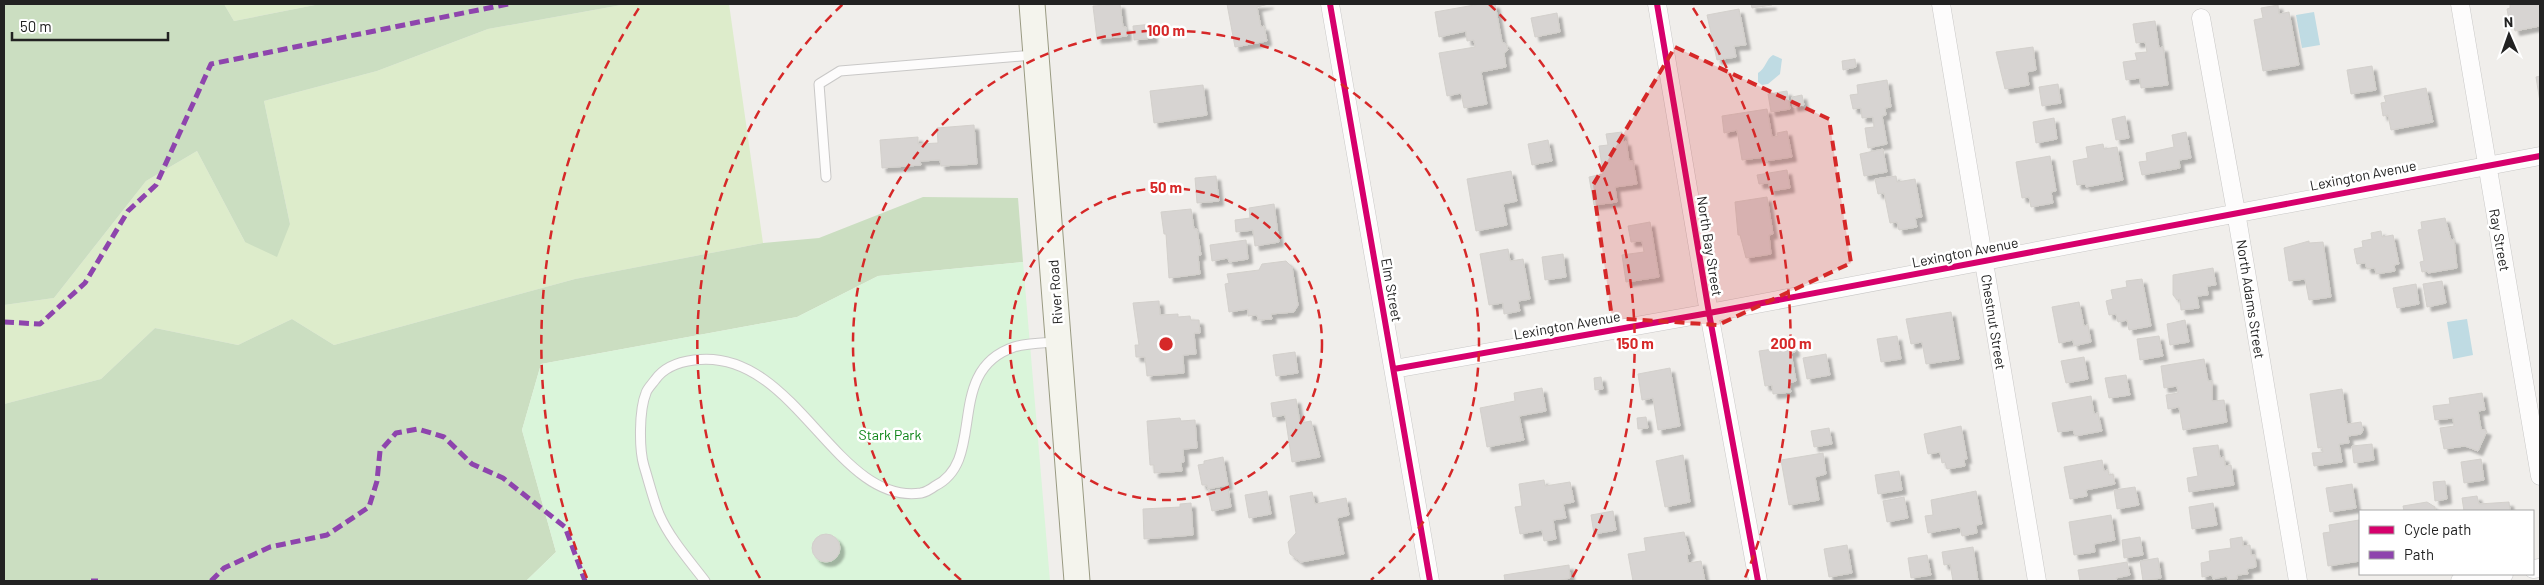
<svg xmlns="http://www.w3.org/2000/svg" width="2544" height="585" viewBox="0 0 2544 585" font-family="Barlow,sans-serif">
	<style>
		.grass { fill: #ddeccb }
		.forest { fill: #cbdec1 }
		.park { fill: #daf5da }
		.water { fill: #bfdbe3 }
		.building { fill: #d7d4d2; stroke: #d3d0cc; filter: url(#shadow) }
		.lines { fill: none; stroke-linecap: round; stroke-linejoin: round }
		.lane-casing { stroke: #c9c8c7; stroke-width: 11 }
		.street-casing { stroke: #c9c8c7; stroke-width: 19 }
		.secondary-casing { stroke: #999a82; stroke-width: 27 }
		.lane { stroke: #fdfcfc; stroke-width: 9 }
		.street { stroke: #fdfcfc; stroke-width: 18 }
		.secondary { stroke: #f4f4ed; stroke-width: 25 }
		.quiet { stroke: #8e44ad; stroke-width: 5; stroke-dasharray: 10 5; stroke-linecap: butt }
		.cycleway-casing { stroke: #fff; stroke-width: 9 }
		.cycleway { stroke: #d6006c; stroke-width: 6 }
		.marked { fill: #d62828; fill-opacity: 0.2; stroke: #d62828; stroke-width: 4; stroke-dasharray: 10 6; stroke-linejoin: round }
		.ring { fill: none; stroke: #d62828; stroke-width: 2.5; stroke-dasharray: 9 6 }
		.labels { text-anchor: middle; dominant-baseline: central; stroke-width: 5; stroke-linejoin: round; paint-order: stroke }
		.street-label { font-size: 14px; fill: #222; stroke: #fff }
		.park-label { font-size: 14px; fill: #0c8416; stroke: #fff }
		.centre { fill: #d62828; stroke: #fff; stroke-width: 2.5 }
		.ring-label { font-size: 15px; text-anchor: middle; font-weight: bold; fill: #d62828; stroke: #fff; stroke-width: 5; stroke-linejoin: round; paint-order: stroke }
	</style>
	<defs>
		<filter id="shadow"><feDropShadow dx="4.5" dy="4.5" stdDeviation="1" flood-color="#0004"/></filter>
	</defs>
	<rect width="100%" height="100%" fill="#f0eeeb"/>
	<path class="grass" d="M224,4H320L234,21Z
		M627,4H729L763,243L575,279L334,345L292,319L238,345L155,328L101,379L4,404V305L54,298L146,181L197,151L245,242L290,224L264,101L377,71L488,29Z"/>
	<path class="forest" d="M4,4H224L234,21L320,4H627L488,29L377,71L264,101L290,224L277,257L245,242L197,151L146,181L54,298L4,305Z
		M923,197L1018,198L1023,262L878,276L797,317L541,364L522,430L556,552L526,581H4V404L101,379L155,328L238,345L292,319L334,345L575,279L763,243L819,238Z"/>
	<path class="park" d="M1023,262L1050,581H526L556,552L522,430L541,364L797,317L878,276Z"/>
	<path class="water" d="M2314,12L2320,45L2302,48L2296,15Z
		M1773,55L1782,59L1780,74L1768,84L1762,85L1758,82V73C1766,68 1766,59 1773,55Z
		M2467,319L2473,355L2453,359L2447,322Z"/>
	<path class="building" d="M1120,4L1123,27H1126L1127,36L1097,39L1093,6Z
		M1227,4H1269L1257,7L1261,27L1264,26L1267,41L1235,47Z
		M1480,4H1495L1502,42L1506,44L1508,50L1504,53L1506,67L1481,72L1487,104L1464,108L1461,93L1447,96L1439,53L1475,47L1474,40L1467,41L1466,31L1439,37L1435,12Z
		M1751,4H1772V5L1752,8Z
		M2510,4H2540V26L2515,31L2512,19L2509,20L2507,9L2510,8Z
		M2278,5L2279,14L2289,12L2299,65L2263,71L2254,20L2263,18L2261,8Z
		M1739,9L1746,45L1734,46L1736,57L1717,60L1707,15Z
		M1557,13L1560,32L1535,37L1531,18Z
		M2155,21L2159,48L2163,47L2168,85L2141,88L2140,78L2126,80L2123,62L2137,60L2135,53L2147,52L2145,42L2136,43L2133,24Z
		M1152,24L1153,38L1134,40L1133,26Z
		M2033,47L2036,70L2027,72L2029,85L2005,89L1996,52Z
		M1855,59L1856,67L1843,70L1842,61Z
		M2372,66L2376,90L2351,94L2347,70Z
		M2540,76V102L2536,77Z
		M1887,80L1891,107L1885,108L1886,115L1882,116L1887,144L1868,148L1865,128L1874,127L1873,117L1862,118L1861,108L1853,109L1850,95L1858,94L1857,85Z
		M2058,84L2061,103L2042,106L2039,87Z
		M1203,85L1207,115L1154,123L1150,91Z
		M2426,88L2433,122L2391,130L2388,115L2383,116L2381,103L2386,102L2384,96Z
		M1787,91L1790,109L1771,112L1768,94Z
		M1802,95L1804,105L1793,107L1792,97Z
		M1767,109L1772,137L1778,136L1777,133L1787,131L1792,157L1765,161V157L1742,160L1737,130L1724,133L1722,116Z
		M2125,116L2129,138L2116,140L2112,119Z
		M2054,118L2057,139L2036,143L2033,122Z
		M974,125L977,164L941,166L940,160L920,161L921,165L882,168L880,140L918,137V144L938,143L937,128Z
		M1622,132L1623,142L1626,141L1629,161H1633L1637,184L1615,187L1617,202L1594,205L1589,177L1603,174L1599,146L1608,145L1606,134Z
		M2186,132L2191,158L2179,160L2180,168L2142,175L2139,162L2147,161L2146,153L2174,147L2172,135Z
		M1548,140L1552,161L1532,165L1528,144Z
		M2103,144L2104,149L2117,147L2123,180L2086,187L2085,184L2077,185L2073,161L2088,158L2086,147Z
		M1883,149L1887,172L1864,176L1860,154Z
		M2050,156L2056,191L2051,192L2053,203L2031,207L2029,197L2022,198L2016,162Z
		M1787,170L1790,188L1770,191L1769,183L1759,184L1757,175Z
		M1511,171L1517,201L1503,204L1507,225L1476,231L1467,179Z
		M1216,176L1219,201L1197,203L1195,178Z
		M1896,176L1897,182L1915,179L1922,217L1915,218L1917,227L1899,230L1897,222L1890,223L1884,193L1878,194L1875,179Z
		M1767,197L1773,234L1769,235L1771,254L1746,258L1740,235H1738L1735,202Z
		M1274,204L1279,242L1255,246L1253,230L1236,232L1235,220L1250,218L1249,208Z
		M1191,209L1194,229H1197L1201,255L1198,256L1200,274L1169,278L1166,234H1164L1161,212Z
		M2445,218L2451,240L2454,239L2457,268L2428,273L2427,271L2422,272L2420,262L2424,261L2418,230L2422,229L2421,222Z
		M1650,222L1659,277L1626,282L1622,255L1644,252L1642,241L1631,242L1628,226Z
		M2381,231L2382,237L2393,235L2399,264L2394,265L2395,271L2376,274L2375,268L2367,269L2365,263L2357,264L2354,249L2363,247L2362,241L2372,239L2371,233Z
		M1246,240L1248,259L1229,262L1228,258L1212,261L1210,245Z
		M2309,241V243L2323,242L2331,297L2309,300L2305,279L2289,281L2284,248Z
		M1508,249L1510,261L1523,259L1530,299L1518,301L1520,311L1504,314L1503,303L1489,305L1480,254Z
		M1563,254L1566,277L1545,280L1542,257Z
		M1286,261L1292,267L1298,305L1294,312L1271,314L1272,319L1258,320L1257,315L1248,316V309L1229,312L1225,284L1229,283L1227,274L1259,270L1262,264Z
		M2213,268L2216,285L2207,286L2208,295L2197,296L2199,308L2181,310L2180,299L2177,300L2173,295V275Z
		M2142,279L2151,326L2129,330L2127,320L2118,322L2116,314L2109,315L2106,301L2113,299L2111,290L2127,287L2126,281Z
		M2442,281L2446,303L2427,307L2423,284Z
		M2416,284L2419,304L2397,308L2393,288Z
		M1159,301L1160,315L1178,314V317L1190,316L1191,320H1199L1200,333H1194L1196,354L1183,355L1184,373L1147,376L1145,357H1136L1135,345H1139L1133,303Z
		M2079,302L2084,326L2088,325L2091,342L2074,346L2073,340L2059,343L2052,307Z
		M1951,312L1959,359L1926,364L1922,342L1911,344L1906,319Z
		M2185,320L2189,342L2170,345L2167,324Z
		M1897,336L1901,359L1881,362L1877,339Z
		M2159,336L2163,356L2140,360L2137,339Z
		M1794,346L1795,352L1791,353L1796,381L1789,383L1791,392L1773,394L1772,385L1765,386L1759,351Z
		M1295,352L1298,373L1276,376L1273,355Z
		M1826,354L1830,375L1807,379L1803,358Z
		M2084,357L2088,379L2066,383L2061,361Z
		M2204,359L2208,381H2212V401L2224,400L2227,422L2183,430L2179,407L2168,409L2166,395L2178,393L2177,386L2164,388L2161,366Z
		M1670,368L1680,426L1658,430L1653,398L1642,400L1638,374Z
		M2126,375L2130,395L2109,398L2105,378Z
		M1601,377L1603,389L1595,390L1594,378Z
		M1542,388L1546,411L1519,416L1524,440L1487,447L1480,408L1515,401L1514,393Z
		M2342,389L2347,424L2361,422L2363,430L2361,434L2348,436L2349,443L2339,444L2342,462L2314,466L2312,453L2323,452L2322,447L2318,448L2310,394Z
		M2482,393L2485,410L2478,411L2481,429L2487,431L2478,451L2465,446L2444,449L2440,428L2454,426L2453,418L2435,420L2433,406L2450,404L2449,398Z
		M2091,396L2094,414L2098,413L2102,431L2075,436L2073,430L2058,432L2052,403Z
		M1296,399L1300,423L1311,421L1320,457L1292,462L1285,415L1273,417L1271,403Z
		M1646,417L1648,428L1638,429L1637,418Z
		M1180,418L1181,421L1195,420L1197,448L1183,449L1184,462L1181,463L1182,471L1154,473V465H1150L1147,421Z
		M1961,426L1967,459H1964L1965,466L1947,469L1945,462L1942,463L1940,452L1928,454L1924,434Z
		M1829,428L1832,444L1814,447L1811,431Z
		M2372,444L2374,460L2354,463L2352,446Z
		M2218,445L2220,458L2224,457L2225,466L2231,465L2234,485L2189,492L2187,478L2198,476L2193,448Z
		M1823,453L1826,474L1815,477L1819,500L1789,505L1781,460Z
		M1683,455L1690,502L1665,507L1656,461Z
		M1223,457L1228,485L1208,489L1207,485H1202L1198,465L1204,464V461Z
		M2481,459L2484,480L2464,483L2461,462Z
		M2102,460L2104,471L2108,470L2109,475L2113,474L2115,484L2086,490L2087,496L2070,499L2064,467Z
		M1899,471L1902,490L1878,494L1875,475Z
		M1544,480L1545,486L1570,482L1574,502L1563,504L1566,518L1553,520L1556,539L1544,541L1542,530L1520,534L1515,507L1522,506L1519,484Z
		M2445,481L2447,499L2435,501L2433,482Z
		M2352,484L2356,508L2330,512L2326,488Z
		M2135,487L2139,505L2117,509L2114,490Z
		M1228,488L1231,507L1212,511L1208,492Z
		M1267,491L1271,514L1249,518L1245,495Z
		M1976,491L1982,524L1976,525L1977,533L1962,536L1960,527L1928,533L1925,516L1933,515L1931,500Z
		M1312,492L1315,504L1346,498L1349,515L1337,518L1344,554L1301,562L1290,554L1288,542L1296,533L1290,496Z
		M2477,496L2479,504L2509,502L2510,511H2464L2462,498Z
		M1904,497L1908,518L1887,522L1883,501Z
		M2427,502L2435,507V511H2404L2403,506Z
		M1191,503L1193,535L1144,539L1143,509L1180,507V504Z
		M2213,503L2217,525L2192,529L2189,507Z
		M1613,511L1616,530L1594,534L1591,515Z
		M2111,515L2115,540L2094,544L2095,552L2074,555L2069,522Z
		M2359,520L2360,561L2328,566L2323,533L2330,532L2329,525Z
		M1684,532L1690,554H1687L1688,563L1701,561L1705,581H1633L1628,554L1646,551L1644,538Z
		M812 548a14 14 0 1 1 28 0a14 14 0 1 1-28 0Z
		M2140,537L2143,555L2124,558L2122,540Z
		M2242,537L2243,546L2250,545L2251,555H2255L2256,567L2247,569L2248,574L2237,575V579L2228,580L2227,576L2213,579L2212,575L2202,577L2201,563L2210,561L2209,551L2231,548L2230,539Z
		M1847,545L1852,573L1829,577L1824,549Z
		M1973,547L1978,581H1953L1950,564L1944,565L1942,552Z
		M1927,555L1931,575L1911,578L1908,558Z
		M2158,558L2161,578L2143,581L2140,561Z
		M2127,562L2130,575L2116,578L2117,581H2080L2078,570Z
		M1569,565L1570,578L1558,581H1505L1504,575Z"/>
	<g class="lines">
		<defs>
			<path id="lane" d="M826,177L819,84L840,71L1033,55
				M705,581C689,560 670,539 659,514C653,499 649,482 644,466C639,449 639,410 646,393C647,389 652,384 655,380C664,367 678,362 694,360C795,346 835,506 921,493C926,492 931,489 935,486C988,460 943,371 1014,347C1027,343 1043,343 1057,342"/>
			<path id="street" d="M1330,4L1430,581
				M1657,4L1709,313L1758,581
				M1941,4L2037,581
				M2460,4L2540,476
				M2201,18L2236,212L2298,581
				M1394,369L1709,313L2540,156
				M2533,569L2540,568
				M2460,581L2504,574"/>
			<path id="secondary" d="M1032,4L1077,581"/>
		</defs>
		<use href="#lane" class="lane-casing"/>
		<use href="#street" class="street-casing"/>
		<use href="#secondary" class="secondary-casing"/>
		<use href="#lane" class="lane"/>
		<use href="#street" class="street"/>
		<use href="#secondary" class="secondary"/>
		<path class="quiet" d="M4,322L40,324L85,283L128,211L156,185L211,64L508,4
			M91,581H98
			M211,581L224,568L270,547L327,535L369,507L377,481L380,451L396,433L418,429L444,437L472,464L503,478L565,527L585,581"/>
		<defs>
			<path id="cycleway" d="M1330,4L1430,581
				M1657,4L1709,313L1758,581
				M1394,369L1709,313L2540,156"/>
		</defs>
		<use href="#cycleway" class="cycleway-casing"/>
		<use href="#cycleway" class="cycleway"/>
	</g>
	<path class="marked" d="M1675,47L1829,119L1851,263L1718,325L1612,318L1593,185Z"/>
	<g class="ring">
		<circle cx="1166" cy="344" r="156"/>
		<path d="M961 580A313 313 0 1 1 1371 580"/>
		<path d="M760 578A469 469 0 0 1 843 4M1489 4A469 469 0 0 1 1572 578"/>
		<path d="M587 578A625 625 0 0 1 639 8M1693 8A625 625 0 0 1 1745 578"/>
	</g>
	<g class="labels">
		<g class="street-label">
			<text transform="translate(2363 175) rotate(-11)">Lexington Avenue</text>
			<text transform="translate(2500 240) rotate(80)">Ray Street</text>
			<text transform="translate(1710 246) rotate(81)">North Bay Street</text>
			<text transform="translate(1965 252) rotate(-11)">Lexington Avenue</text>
			<text transform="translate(1392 290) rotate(80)">Elm Street</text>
			<text transform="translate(1055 292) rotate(-94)">River Road</text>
			<text transform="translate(2251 299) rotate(81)">North Adams Street</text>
			<text transform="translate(1994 322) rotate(81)">Chestnut Street</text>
			<text transform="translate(1567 325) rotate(-10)">Lexington Avenue</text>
		</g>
		<g class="park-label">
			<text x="890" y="434">Stark Park</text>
		</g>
	</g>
	<circle cx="1166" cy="344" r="8" class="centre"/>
	<g class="ring-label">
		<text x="1166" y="36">100 m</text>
		<text x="1166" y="193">50 m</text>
		<text x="1635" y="349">150 m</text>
		<text x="1791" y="349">200 m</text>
	</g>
	<rect width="2544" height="585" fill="none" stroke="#222222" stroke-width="10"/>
	<rect x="2359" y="510" width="175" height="65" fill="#ffffff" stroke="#a7a7a7"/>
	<rect x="2369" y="526" width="25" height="8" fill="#d6006c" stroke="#a7a7a7"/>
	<text x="2404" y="535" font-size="15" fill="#222222">Cycle path</text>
	<rect x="2369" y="551" width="25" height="8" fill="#8e44ad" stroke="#a7a7a7"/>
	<text x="2404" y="560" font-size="15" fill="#222222">Path</text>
	<g transform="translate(2509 35) rotate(358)" stroke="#ffffff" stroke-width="4" paint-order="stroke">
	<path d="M0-4L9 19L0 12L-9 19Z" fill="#222222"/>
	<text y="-8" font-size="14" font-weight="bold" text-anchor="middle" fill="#222222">N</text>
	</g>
	<path d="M12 32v8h156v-8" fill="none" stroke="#222222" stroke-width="2.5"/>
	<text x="20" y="32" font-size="15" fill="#222222" stroke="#ffffff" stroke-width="4" paint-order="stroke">50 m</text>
</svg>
